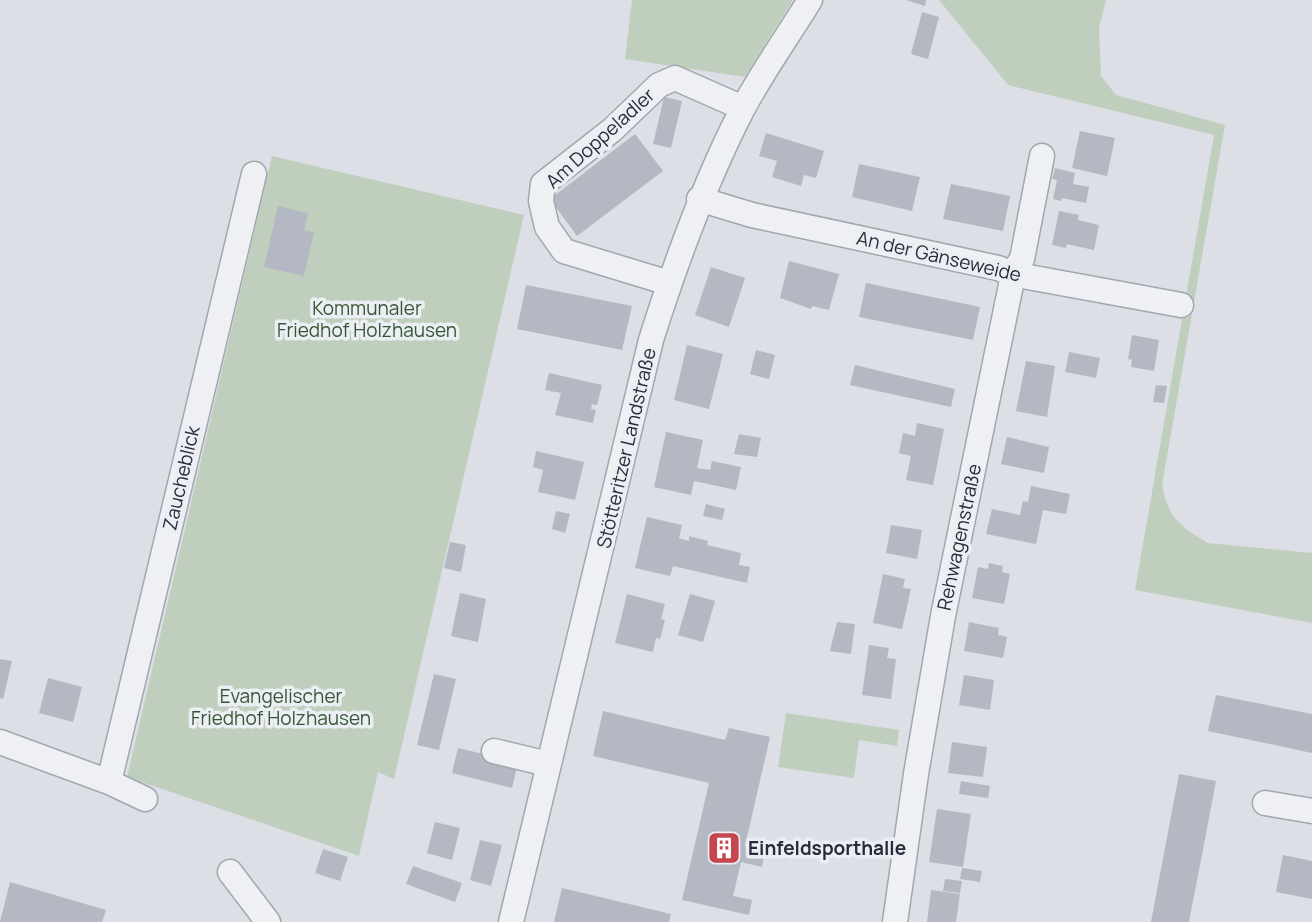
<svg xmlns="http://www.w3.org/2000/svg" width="1312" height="922" viewBox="0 0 1312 922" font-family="Manrope,sans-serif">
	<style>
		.green { fill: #c0cfbd }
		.building { fill: #b3b8c2 }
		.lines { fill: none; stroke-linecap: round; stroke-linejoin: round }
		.minor-casing { stroke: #a2a6af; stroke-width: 27 }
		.minor { stroke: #eef0f4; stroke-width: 24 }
		.labels { text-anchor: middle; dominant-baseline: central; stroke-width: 7; stroke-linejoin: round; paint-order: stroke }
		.street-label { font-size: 19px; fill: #272c3b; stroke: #ebeef3 }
		.park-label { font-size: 19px; fill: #385635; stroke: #ebeef3 }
		.poi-label { font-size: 19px; font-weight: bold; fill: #272c3b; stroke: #ebeef3; text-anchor: start }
	</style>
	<rect width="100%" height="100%" fill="#dcdfe5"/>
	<path class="green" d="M632,0H793L745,77L625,59Z
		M939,0H1106L1099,28L1101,76L1116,95L1225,125L1162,485L1165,499L1173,516L1188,531L1208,543L1312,553V623L1135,590L1214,135L1008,85Z
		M272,156L524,215L398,762L394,779L378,772L359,856L127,777Z
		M786,713L899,730L897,746L859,740L854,778L778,767Z"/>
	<path class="building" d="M906,0H926L925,6Z
		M922,12L939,17L928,59L911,54Z
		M664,97L682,101L671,148L653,144Z
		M1080,131L1115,138L1107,176L1072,168Z
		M766,133L824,151L816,178L804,175L801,186L772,177L777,161L759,156Z
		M635,134L663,171L577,236L550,199Z
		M859,164L920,177L912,211L852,197Z
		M1055,168L1075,173L1073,184L1089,187L1086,203L1062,198L1061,201L1053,199L1057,180L1052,179Z
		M951,184L1010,196L1003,231L943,219Z
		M278,206L308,213L304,230L314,232L304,276L264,267Z
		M1059,211L1079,215L1078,220L1099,225L1094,250L1067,244L1066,248L1052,245Z
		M789,261L839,274L829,310L812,306L811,309L780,298Z
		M711,267L745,278L729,327L695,315Z
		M866,283L980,307L973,340L859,317Z
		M526,285L632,306L622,350L517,329Z
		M1132,335L1159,340L1154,371L1131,367L1132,360L1128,359Z
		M687,345L723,354L709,409L674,400Z
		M756,350L775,355L769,379L750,374Z
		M1069,352L1100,358L1096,378L1065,372Z
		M1026,361L1055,366L1047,417L1016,411Z
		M855,365L955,389L951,407L850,385Z
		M549,373L602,385L597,405L592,404L591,409L596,410L593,423L555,415L561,393L545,390Z
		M1156,385L1167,386L1164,403L1153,402Z
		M917,423L944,429L933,485L906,480L911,456L899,453L903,433L915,436Z
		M666,432L703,440L697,468L710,470L712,461L741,467L736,490L694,481L691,495L654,487Z
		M739,434L761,438L757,457L734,454Z
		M1007,437L1049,447L1044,473L1001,464Z
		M536,451L584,462L575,500L538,492L543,470L533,467Z
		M1031,486L1070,494L1066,514L1043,510L1036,544L986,534L992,509L1020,515L1023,501L1028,502Z
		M706,504L725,509L722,520L703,516Z
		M556,511L570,514L565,533L552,529Z
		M647,517L682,525L679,538L689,541V536L708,541L707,545L741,553L739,565L750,567L747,583L673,566L670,576L635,568Z
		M891,525L922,530L917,559L886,553Z
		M450,542L466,545L461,572L444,568Z
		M989,563L1003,566L1002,572L1010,574L1004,604L972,598L978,567L988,569Z
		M883,574L905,579L903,588L911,589L902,629L873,623Z
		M460,593L486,599L478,642L451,636Z
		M627,594L665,604L661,619L665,620L660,639L656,638L653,652L615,643Z
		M690,594L715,601L703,642L678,635Z
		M837,622L855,624L851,654L830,651Z
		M969,622L999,628L998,635L1007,637L1003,658L964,651Z
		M869,645L889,648L887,658L896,659L891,699L862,695Z
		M0,659L12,661L3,699L0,698Z
		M434,674L456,679L439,750L417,745Z
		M964,675L994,680L990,710L959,705Z
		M48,678L82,687L73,722L39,713Z
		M1216,695L1312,714V753L1208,731Z
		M603,711L725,740L729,728L770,737L745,846L765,850L762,867L741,862L733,896L752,900L749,915L682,900L709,783L593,756Z
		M952,742L987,747L983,777L948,773Z
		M458,748L518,762L512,788L452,773Z
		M1179,774L1216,781L1205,839L1189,922H1151Z
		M961,781L990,786L988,798L959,794Z
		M937,809L971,814L963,867L929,862Z
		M435,822L460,828L452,860L427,853Z
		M480,840L502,845L491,886L470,880Z
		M323,849L348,857L340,881L315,873Z
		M1283,855L1312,861V899L1276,892Z
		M413,866L462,883L455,902L406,884Z
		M962,868L982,871L980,882L960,879Z
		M945,879L962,881L960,893L943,891Z
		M10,882L106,910L102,922H0Z
		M562,888L671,914L669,922H554Z
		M931,890L960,894L956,922H927Z"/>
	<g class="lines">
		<defs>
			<path id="minor" d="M699,199L752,215L998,268L1012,274L1181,305
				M669,283L564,251L547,227L541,201L543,184L612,130L659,85L675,78L743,108
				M0,742L109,782L145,799
				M494,751L548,764
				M109,782L254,174
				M1265,803L1312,811
				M230,872L268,922
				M511,922L651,340C676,261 704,184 742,110C762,72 788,36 810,0
				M895,922L916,774L943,616L1011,285L1012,274L1022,259L1042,156"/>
		</defs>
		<use href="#minor" class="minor-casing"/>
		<use href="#minor" class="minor"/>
	</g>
	<defs>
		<symbol id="building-square" viewBox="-11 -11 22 22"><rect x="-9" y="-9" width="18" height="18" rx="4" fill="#c6454f" stroke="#ebeef3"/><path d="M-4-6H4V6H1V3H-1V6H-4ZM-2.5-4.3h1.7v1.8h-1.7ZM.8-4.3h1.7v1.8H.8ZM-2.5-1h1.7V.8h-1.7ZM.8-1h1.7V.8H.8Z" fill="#fff"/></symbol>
	</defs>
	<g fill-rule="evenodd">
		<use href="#building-square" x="705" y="829" width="38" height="38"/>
	</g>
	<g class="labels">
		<g class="street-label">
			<text transform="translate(600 138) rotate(-42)">Am Doppeladler</text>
			<text transform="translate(939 256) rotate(13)">An der Gänseweide</text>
			<text transform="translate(626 448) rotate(-77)">Stötteritzer Landstraße</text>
			<text transform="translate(181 478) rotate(-77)">Zaucheblick</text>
			<text transform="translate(959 537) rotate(-78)">Rehwagenstraße</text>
		</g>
		<g class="park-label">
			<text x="367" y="308">Kommunaler<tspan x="367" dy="22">Friedhof Holzhausen</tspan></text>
			<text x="281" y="696">Evangelischer<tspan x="281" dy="22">Friedhof Holzhausen</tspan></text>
		</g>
		<g class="poi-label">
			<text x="748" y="848">Einfeldsporthalle</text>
		</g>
	</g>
</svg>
